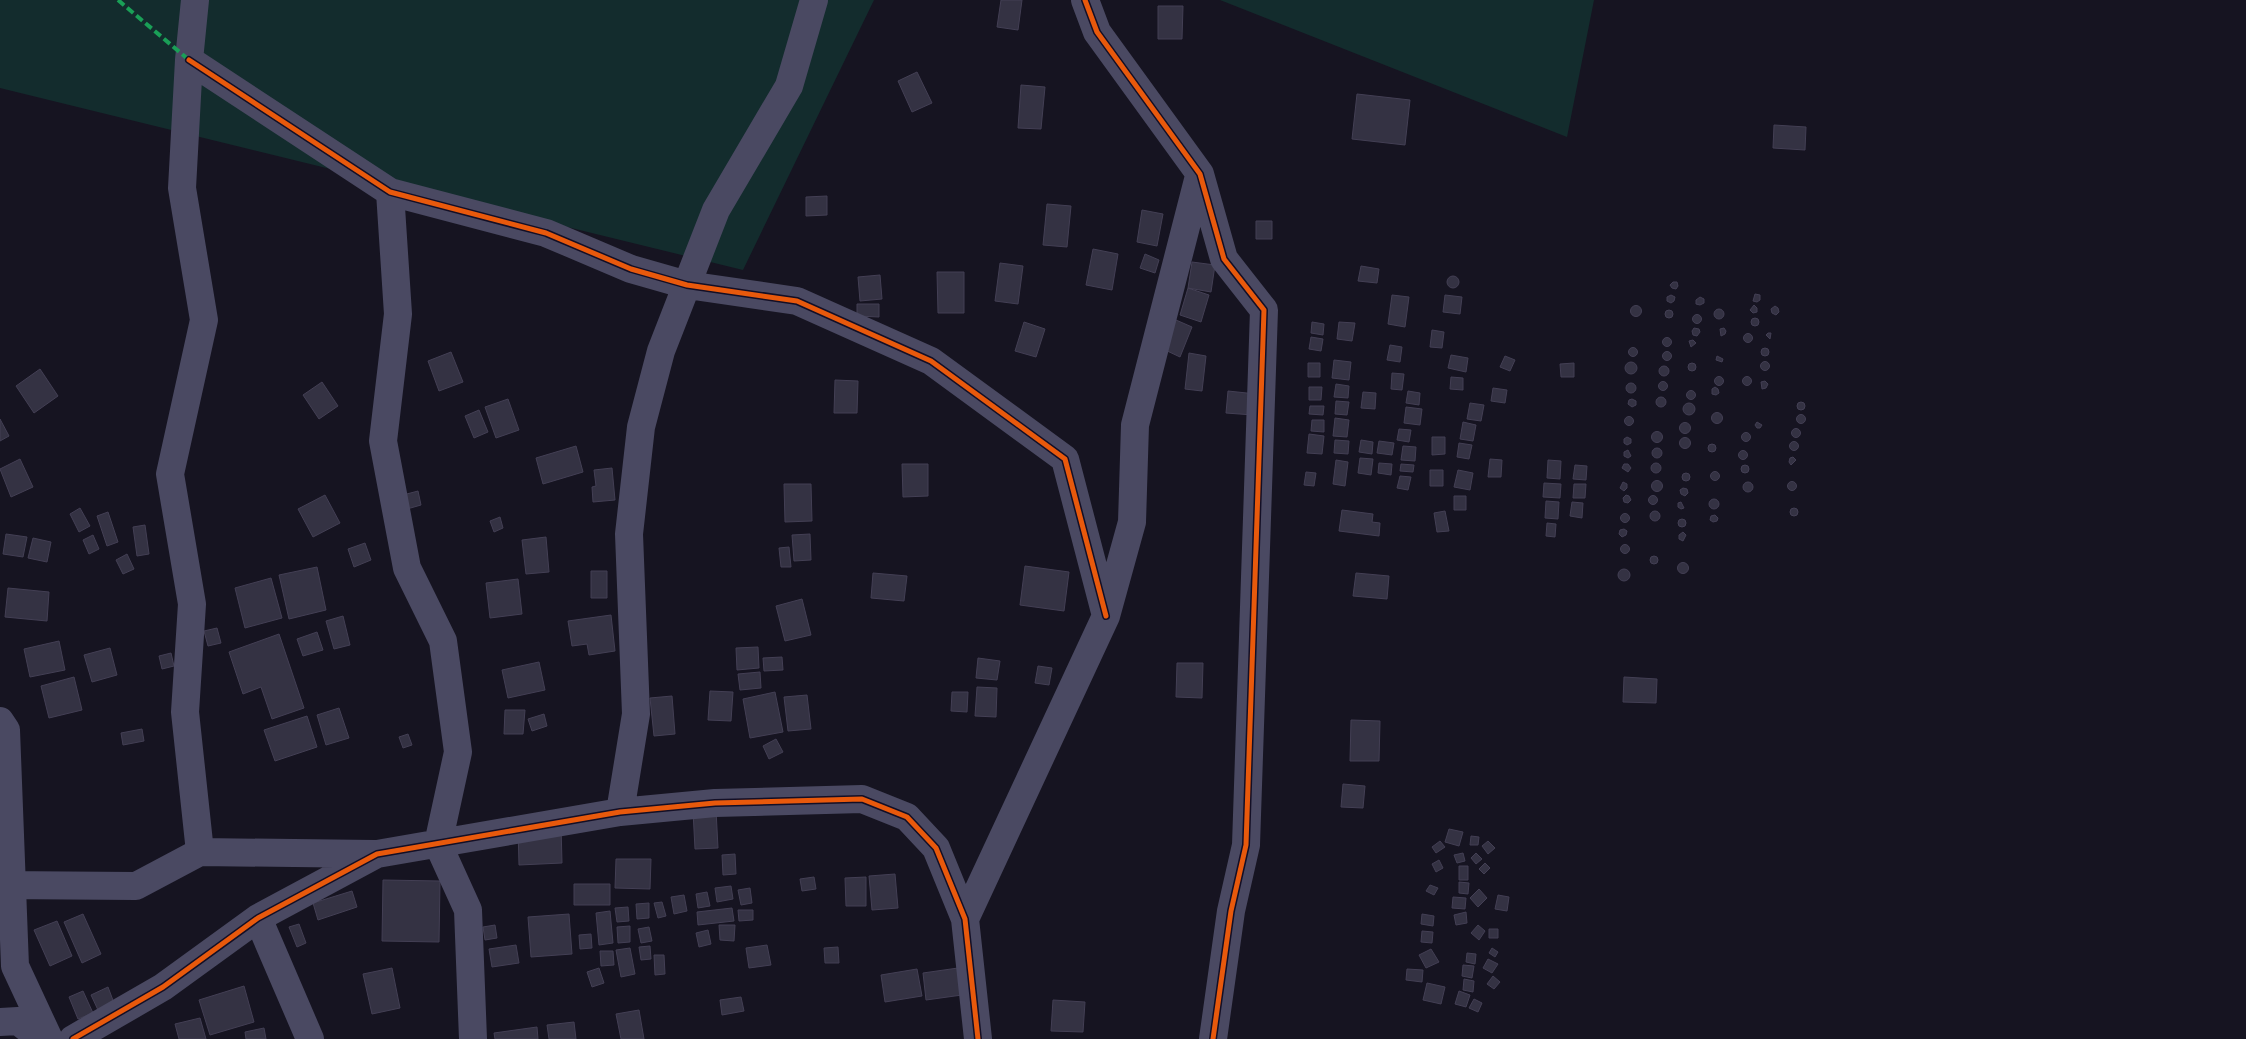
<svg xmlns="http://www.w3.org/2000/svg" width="2246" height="1039" viewBox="0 0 2246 1039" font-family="Montserrat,sans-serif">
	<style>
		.green { fill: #132c2d }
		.building { fill: #343243; stroke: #433f54 }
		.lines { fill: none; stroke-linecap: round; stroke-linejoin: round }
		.street { stroke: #4a4962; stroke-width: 28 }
		.quiet { stroke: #1a9f57; stroke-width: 4; stroke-dasharray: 8 4; stroke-linecap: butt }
		.cycleway-casing { stroke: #130f26; stroke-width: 8 }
		.cycleway { stroke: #e8590c; stroke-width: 5 }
	</style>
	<rect width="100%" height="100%" fill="#161421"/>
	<path class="green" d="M0,0H874L743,270L0,88Z
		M1220,0H1594L1567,137Z"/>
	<path class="building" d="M1001,0H1022L1018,30L997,27Z
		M1158,6H1183L1182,39H1158Z
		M917,72L932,103L912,112L898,81Z
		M1021,85L1045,87L1041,129L1018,128Z
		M1357,94L1410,100L1405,145L1352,139Z
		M1774,125L1806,127L1805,150L1773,148Z
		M827,196V215L806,216V197Z
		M1047,204L1071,206L1067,247L1043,245Z
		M1142,210L1163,214L1157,246L1137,242Z
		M1256,221H1272V239H1256Z
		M1093,249L1118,254L1112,290L1086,285Z
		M1145,254L1159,260L1155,273L1140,268Z
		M1192,262L1215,265L1211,292L1188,288Z
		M1000,263L1023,266L1018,304L995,301Z
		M1361,266L1379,269L1377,283L1358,281Z
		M937,272H964V313H938Z
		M880,275L882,299L860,301L858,277Z
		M1447 282a6 6 0 1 1 12 0a6 6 0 1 1-12 0Z
		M1673,282H1677L1678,286L1676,289L1672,288L1670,285Z
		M1188,288L1209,295L1201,322L1180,315Z
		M1755,294L1760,295V300L1757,302L1753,301Z
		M1392,295L1409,297L1405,327L1388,324Z
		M1445,295L1462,297L1460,314L1443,312Z
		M1671,295L1675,297L1674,301L1671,303L1667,301V297Z
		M1700,297L1704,299V303L1700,305L1696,304V300Z
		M857,304H879V317L857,316Z
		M1754,305L1757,308V312L1753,313L1750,310Z
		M1630.5 311a5.5 5.5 0 1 1 11 0a5.5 5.5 0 1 1-11 0Z
		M1775,306L1778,308L1779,312L1776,315L1772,313L1771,309Z
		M1714 314a5 5 0 1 1 10 0a5 5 0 1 1-10 0Z
		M1665 314a4 4 0 1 1 8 0a4 4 0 1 1-8 0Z
		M1692.5 319a4.5 4.5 0 1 1 9 0a4.5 4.5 0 1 1-9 0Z
		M1751 322a4 4 0 1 1 8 0a4 4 0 1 1-8 0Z
		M1176,320L1192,327L1180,357L1163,349Z
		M1024,322L1045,329L1036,357L1015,351Z
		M1312,322L1324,324L1323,335L1311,333Z
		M1339,322L1355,323L1352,341L1337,339Z
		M1694,328L1699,329L1700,332L1697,336L1693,335L1692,331Z
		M1724,328L1726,331L1725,334L1721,336L1720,329Z
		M1432,330L1444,332L1442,348L1430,347Z
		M1768,333H1771L1770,339L1766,335Z
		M1743.5 338a4.5 4.5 0 1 1 9 0a4.5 4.5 0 1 1-9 0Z
		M1311,337L1323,339L1321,351L1309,349Z
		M1662.5 342a4.5 4.5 0 1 1 9 0a4.5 4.5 0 1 1-9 0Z
		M1693,340L1696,343L1691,347L1689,341Z
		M1390,345L1402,347L1400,362L1387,360Z
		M1628.5 352a4.5 4.5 0 1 1 9 0a4.5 4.5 0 1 1-9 0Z
		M1761 352a4 4 0 1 1 8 0a4 4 0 1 1-8 0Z
		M1662.5 356a4.5 4.5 0 1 1 9 0a4.5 4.5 0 1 1-9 0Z
		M451,352L463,382L439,391L428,361Z
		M1189,353L1206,356L1202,391L1185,389Z
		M1451,355L1468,358L1466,372L1448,368Z
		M1505,356L1515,360L1510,371L1500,367Z
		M1717,356L1723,359L1722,362L1716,360Z
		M1334,360L1351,362L1349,380L1332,378Z
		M1760.5 366a4.5 4.5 0 1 1 9 0a4.5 4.5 0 1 1-9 0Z
		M1625 368a6 6 0 1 1 12 0a6 6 0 1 1-12 0Z
		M1688 367a4 4 0 1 1 8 0a4 4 0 1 1-8 0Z
		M1308,363H1320V377H1308Z
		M1574,363V377H1561L1560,364Z
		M1659 371a5 5 0 1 1 10 0a5 5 0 1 1-10 0Z
		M40,369L58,396L34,413L16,386Z
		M1392,373L1404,374L1402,390L1391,389Z
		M1742.5 381a4.5 4.5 0 1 1 9 0a4.5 4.5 0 1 1-9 0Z
		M1714.5 381a4.5 4.5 0 1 1 9 0a4.5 4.5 0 1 1-9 0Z
		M1451,377L1463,378V390L1450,389Z
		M835,380L858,381L857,413H834Z
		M1765,381L1768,384L1766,388L1762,389L1761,382Z
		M1658.5 386a4.5 4.5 0 1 1 9 0a4.5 4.5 0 1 1-9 0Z
		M322,382L338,406L319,419L303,395Z
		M1626 388a5 5 0 1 1 10 0a5 5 0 1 1-10 0Z
		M1336,384L1349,386L1348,398L1334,397Z
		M1309,387H1322L1321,400H1309Z
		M1715,387L1718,389L1719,393L1716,395L1712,394V389Z
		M1493,388L1507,390L1505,403L1491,401Z
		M1686.5 395a4.5 4.5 0 1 1 9 0a4.5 4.5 0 1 1-9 0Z
		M1228,391L1256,394L1253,415L1226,413Z
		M1408,391L1420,393L1419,405L1406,403Z
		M1363,392L1376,393L1375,409L1361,408Z
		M1656 402a5 5 0 1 1 10 0a5 5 0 1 1-10 0Z
		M508,399L519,430L496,438L485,407Z
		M1632,399L1636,401V405L1632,407L1628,404L1629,400Z
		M1336,401L1349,402L1347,415L1335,414Z
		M1797 406a4 4 0 1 1 8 0a4 4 0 1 1-8 0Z
		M1470,403L1484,405L1481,421L1467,419Z
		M1683 409a6 6 0 1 1 12 0a6 6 0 1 1-12 0Z
		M1310,406H1324L1323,415L1309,414Z
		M1406,407L1422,409L1420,425L1404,423Z
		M479,410L488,432L474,438L465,416Z
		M1711.5 418a5.5 5.5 0 1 1 11 0a5.5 5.5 0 1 1-11 0Z
		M1796.5 419a4.5 4.5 0 1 1 9 0a4.5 4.5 0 1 1-9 0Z
		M1624.5 421a4.5 4.5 0 1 1 9 0a4.5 4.5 0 1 1-9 0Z
		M1335,418L1349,420L1347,437L1333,436Z
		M0,419L9,436L0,441Z
		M1312,420H1324V432L1311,431Z
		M1463,422L1476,425L1473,441L1460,439Z
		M1757,422L1762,425L1760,428H1757L1755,425Z
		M1679.5 428a5.5 5.5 0 1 1 11 0a5.5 5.5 0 1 1-11 0Z
		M1791.5 433a4.5 4.5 0 1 1 9 0a4.5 4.5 0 1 1-9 0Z
		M1399,429L1411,430L1409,442L1397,440Z
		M1651.5 437a5.5 5.5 0 1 1 11 0a5.5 5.5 0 1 1-11 0Z
		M1741.5 437a4.5 4.5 0 1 1 9 0a4.5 4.5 0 1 1-9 0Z
		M1309,434L1324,436L1322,454L1307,453Z
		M1432,437H1445V454L1432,455Z
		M1627,437L1631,439V443L1627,445L1624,443V439Z
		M1679.5 443a5.5 5.5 0 1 1 11 0a5.5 5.5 0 1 1-11 0Z
		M1335,440L1349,441L1348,454L1334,453Z
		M1361,440L1373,442L1372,454L1359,452Z
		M1379,441L1394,443L1392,455L1377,453Z
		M1789.5 446a4.5 4.5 0 1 1 9 0a4.5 4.5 0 1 1-9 0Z
		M1459,443L1472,445L1469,459L1457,457Z
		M1708 448a4 4 0 1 1 8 0a4 4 0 1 1-8 0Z
		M576,446L583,472L543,484L536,458Z
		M1403,446L1416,447L1415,461L1401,460Z
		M1652 453a5 5 0 1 1 10 0a5 5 0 1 1-10 0Z
		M1628,450L1631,456L1628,458L1624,456V452Z
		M1738.5 455a4.5 4.5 0 1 1 9 0a4.5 4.5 0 1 1-9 0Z
		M1793,457L1796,460L1791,465L1789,462L1790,458Z
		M1360,458L1373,459L1371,475L1358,473Z
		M20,459L33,487L11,497L0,469Z
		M1490,459L1502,460L1501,477H1488Z
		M1336,460L1348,462L1345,486L1333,484Z
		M1548,460L1561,461L1560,479L1547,478Z
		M1651 468a5 5 0 1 1 10 0a5 5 0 1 1-10 0Z
		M1379,463L1392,464L1391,475L1378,473Z
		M902,464H928V496L903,497Z
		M1401,464L1414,465L1413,472L1400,471Z
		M1624,464H1628L1631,468L1628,472L1622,468Z
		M1741 469a4 4 0 1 1 8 0a4 4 0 1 1-8 0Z
		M1575,465L1587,466L1586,480L1573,479Z
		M612,468L615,500L593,502L592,487L596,486L594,470Z
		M1430,470H1443V486H1430Z
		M1458,470L1473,473L1470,490L1454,487Z
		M1710.5 476a4.5 4.5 0 1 1 9 0a4.5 4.5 0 1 1-9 0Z
		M1306,472L1316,473L1314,486L1304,485Z
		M1682 477a4 4 0 1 1 8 0a4 4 0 1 1-8 0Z
		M1400,476L1411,477L1408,490L1397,488Z
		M1651.5 486a5.5 5.5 0 1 1 11 0a5.5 5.5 0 1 1-11 0Z
		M1787.5 486a4.5 4.5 0 1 1 9 0a4.5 4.5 0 1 1-9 0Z
		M1743 487a5 5 0 1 1 10 0a5 5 0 1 1-10 0Z
		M1623,482L1627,484V488L1624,491L1620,488Z
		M1544,483L1561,484L1560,498L1543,497Z
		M784,484H811L812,521L785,522Z
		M1574,484H1586L1585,498H1573Z
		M1683,488L1687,489L1688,493L1685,496L1681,494L1680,490Z
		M418,491L421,505L407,509L403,495Z
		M325,495L340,523L313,537L298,509Z
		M1626,495L1629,496L1631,500L1628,503L1624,502L1623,498Z
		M1648.5 500a4.5 4.5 0 1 1 9 0a4.5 4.5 0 1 1-9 0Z
		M1454,496H1466V510H1454Z
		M1709 504a5 5 0 1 1 10 0a5 5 0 1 1-10 0Z
		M1546,501L1559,502L1558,519L1545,518Z
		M1572,502L1583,503L1582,518L1570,516Z
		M1681,502L1684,508L1681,509L1678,507V503Z
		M1790 512a4 4 0 1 1 8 0a4 4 0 1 1-8 0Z
		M80,508L90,526L79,532L70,514Z
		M1342,510L1373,514L1372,522L1380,523L1379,536L1339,531Z
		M1445,511L1449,531L1437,532L1434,513Z
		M1650 516a5 5 0 1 1 10 0a5 5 0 1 1-10 0Z
		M108,512L118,542L107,546L97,516Z
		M1620.5 518a4.5 4.5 0 1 1 9 0a4.5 4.5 0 1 1-9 0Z
		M1715,515L1718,518L1717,521L1713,522L1710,520L1711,516Z
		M500,517L503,528L494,532L490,521Z
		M1678 523a4 4 0 1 1 8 0a4 4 0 1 1-8 0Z
		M1547,523L1556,524L1555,537L1546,536Z
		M145,525L149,554L137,556L133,527Z
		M1624,529L1627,531L1626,535L1622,537L1619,534L1620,530Z
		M1683,532L1686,535L1683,541L1679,539V535Z
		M6,534L27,537L23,557L3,554Z
		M810,534L811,560L794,561L792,535Z
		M93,535L99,549L89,554L83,540Z
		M546,537L549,572L526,574L522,540Z
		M33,538L51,542L47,562L28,558Z
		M365,543L371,560L354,567L348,549Z
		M1620.5 549a4.5 4.5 0 1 1 9 0a4.5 4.5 0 1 1-9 0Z
		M789,547L791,567H781L779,548Z
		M127,554L134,569L123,574L116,560Z
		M1650 560a4 4 0 1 1 8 0a4 4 0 1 1-8 0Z
		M1677.5 568a5.5 5.5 0 1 1 11 0a5.5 5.5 0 1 1-11 0Z
		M1025,566L1069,572L1064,611L1020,605Z
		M317,567L326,610L289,619L279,575Z
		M1618 575a6 6 0 1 1 12 0a6 6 0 1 1-12 0Z
		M591,571H607V598H591Z
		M873,573L907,576L904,601L871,598Z
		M1356,573L1389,576L1387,599L1353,596Z
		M271,578L282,618L245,628L235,588Z
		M518,579L522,614L490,618L486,583Z
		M8,588L49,592L47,621L5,617Z
		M802,599L811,635L785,641L776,606Z
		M611,615L615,651L589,655L587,644L572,646L568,621Z
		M343,616L350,645L334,649L326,621Z
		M217,628L221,643L208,646L204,631Z
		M317,632L323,650L303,656L297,639Z
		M279,634L304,708L272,719L261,687L243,694L229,652Z
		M59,641L65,670L30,677L24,649Z
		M758,647L759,668L737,670L736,648Z
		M110,648L117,675L92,682L84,655Z
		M171,653L174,666L162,669L159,656Z
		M782,657L783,670L764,671L763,658Z
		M978,658L1000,661L997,680L976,678Z
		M539,662L545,690L508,698L502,670Z
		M1177,663H1203L1202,698L1176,697Z
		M1038,666L1052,668L1049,685L1035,683Z
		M760,672L761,688L740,690L738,674Z
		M74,677L82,710L49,718L41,686Z
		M1624,677L1657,679L1656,703L1623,702Z
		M977,687L997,688L996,717L975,716Z
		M710,691L733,692L731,721L708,720Z
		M775,692L783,732L750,738L743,699Z
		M952,692H968L967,712L951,711Z
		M807,695L811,729L788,731L784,697Z
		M672,696L675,734L654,736L650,698Z
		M339,708L349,738L326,745L317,715Z
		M505,710H525L523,734H504Z
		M544,714L547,726L532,731L528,719Z
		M307,716L317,747L275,761L264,730Z
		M1351,720L1380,721L1379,761H1350Z
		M142,729L144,741L123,745L121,733Z
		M408,734L412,745L403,748L399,737Z
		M776,739L783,752L769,759L763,746Z
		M1343,784L1365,786L1363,808L1341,807Z
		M716,810L718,848L695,849L693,811Z
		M561,826L562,863L519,865L518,828Z
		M1449,829L1463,832L1459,846L1445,842Z
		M1471,836L1479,837L1478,845H1470Z
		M1440,841L1445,847L1436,853L1432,847Z
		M1488,841L1495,848L1488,854L1482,846Z
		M1463,853L1465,861L1457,863L1454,855Z
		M1476,853L1482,859L1476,864L1471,858Z
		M735,854L736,874L723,875L722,855Z
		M616,859H651L650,889L615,888Z
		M1439,860L1443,868L1436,872L1432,864Z
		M1485,863L1490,868L1484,874L1479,869Z
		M1459,866H1468V880H1459Z
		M895,874L898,908L872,910L869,876Z
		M814,877L816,889L802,891L800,879Z
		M866,877V906H846L845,878Z
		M383,880L440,881L439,942L382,941Z
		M1459,882L1469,883L1468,894L1459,893Z
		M574,884H610V905H574Z
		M1430,885L1438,888L1434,895L1426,891Z
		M731,886L733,899L717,902L715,888Z
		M750,888L752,903L741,905L738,890Z
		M1479,889L1487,898L1478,907L1470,898Z
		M352,891L357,907L318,920L313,903Z
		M707,892L710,906L698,908L696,894Z
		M684,895L687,911L674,914L671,897Z
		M1498,895L1509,897L1507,911L1495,909Z
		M1453,897L1466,898L1465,909L1452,908Z
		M662,902L666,916L658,918L654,903Z
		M649,903V918L637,919L636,904Z
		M628,907L629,921L617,922L615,908Z
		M732,908L734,921L698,925L697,912Z
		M738,910H753V920L739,921Z
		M610,911L613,943L599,945L596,913Z
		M1466,912L1467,923L1456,925L1454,915Z
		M83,914L101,954L82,963L64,922Z
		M569,914L572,954L531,957L528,917Z
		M1422,914L1434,916L1433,926L1421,924Z
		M57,921L72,956L50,966L34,930Z
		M299,924L306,943L297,947L289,927Z
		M495,925L497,938L485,940L483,927Z
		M719,925H735L734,941L720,940Z
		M1478,925L1485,931L1479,940L1471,933Z
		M630,926V942L618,943L617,927Z
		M649,927L652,941L641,943L638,929Z
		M1489,929H1498V938H1489Z
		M708,930L711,944L699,947L696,933Z
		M1422,931L1433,932L1432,943L1421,942Z
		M591,934L592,948L580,949L579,935Z
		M516,945L519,963L492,967L489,949Z
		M767,945L771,965L749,968L746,948Z
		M650,946L651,959L641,960L639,947Z
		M838,947L839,963H825L824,948Z
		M630,948L635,974L621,977L616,950Z
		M1492,948L1498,952L1495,957L1489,953Z
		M1431,949L1439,962L1426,968L1419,955Z
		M600,951H613L614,965L601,966Z
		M1467,953L1476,954L1475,964L1466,962Z
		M654,955H664L665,974L655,975Z
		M1488,959L1498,964L1492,973L1483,968Z
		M1463,965L1474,966L1472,978L1462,976Z
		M392,968L400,1008L372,1014L363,974Z
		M599,968L604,983L592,987L587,972Z
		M958,968L962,995L926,1000L923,973Z
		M917,969L922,996L885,1002L881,975Z
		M1407,969L1423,970L1422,982L1406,980Z
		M1493,976L1500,982L1494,989L1487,984Z
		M1464,979L1474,981L1473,992L1463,990Z
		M1427,983L1445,987L1441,1004L1423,1000Z
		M244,986L254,1022L210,1035L199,1000Z
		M108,987L114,1003L98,1010L91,995Z
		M83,991L93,1013L78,1019L69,997Z
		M1459,991L1470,995L1466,1007L1455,1004Z
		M741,997L744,1011L722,1015L720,1000Z
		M1474,999L1482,1003L1478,1012L1469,1008Z
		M1053,1000L1085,1002L1083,1032L1051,1031Z
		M639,1010L644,1039H621L616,1014Z
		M200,1018L206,1039H179L175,1024Z
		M574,1022L576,1039H549L547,1025Z
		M537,1027L538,1039H495L494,1033Z
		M264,1028L266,1039H246L245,1032Z"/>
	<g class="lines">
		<path class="street" d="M195,0L189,60L182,188L204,320L170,474L192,604L185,712L200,852L375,854
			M1085,0L1097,32L1200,174L1224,259L1264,310L1246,845L1231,911L1213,1039
			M189,60L390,192L546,233L631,269L687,285L797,301L931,361L1065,459L1106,616
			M390,192L398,314L383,441L407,568L443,641L458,752L438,844L468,910L473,1039
			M0,721L6,730L15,966L49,1039
			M620,812L636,714L629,534L641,427L661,351L716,210L789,86L814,0
			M0,885L136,886L200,852
			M258,918L310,1039
			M965,919L1106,616L1132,522L1135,425L1199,176
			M0,1022L18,1021L41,1039
			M73,1039L163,987L258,918L377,854L620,812L715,803L862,799L907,817L936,848L965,919L978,1039"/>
		<path class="quiet" d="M118,0L189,60"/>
		<defs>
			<path id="cycleway" d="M1085,0L1097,32L1200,174L1224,259L1264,310L1246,845L1231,911L1213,1039
				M189,60L390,192L546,233L631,269L687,285L797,301L931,361L1065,459L1106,616
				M73,1039L163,987L258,918L377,854L620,812L715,803L862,799L907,817L936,848L965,919L978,1039"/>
		</defs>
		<use href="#cycleway" class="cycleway-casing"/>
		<use href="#cycleway" class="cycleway"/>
	</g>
</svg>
